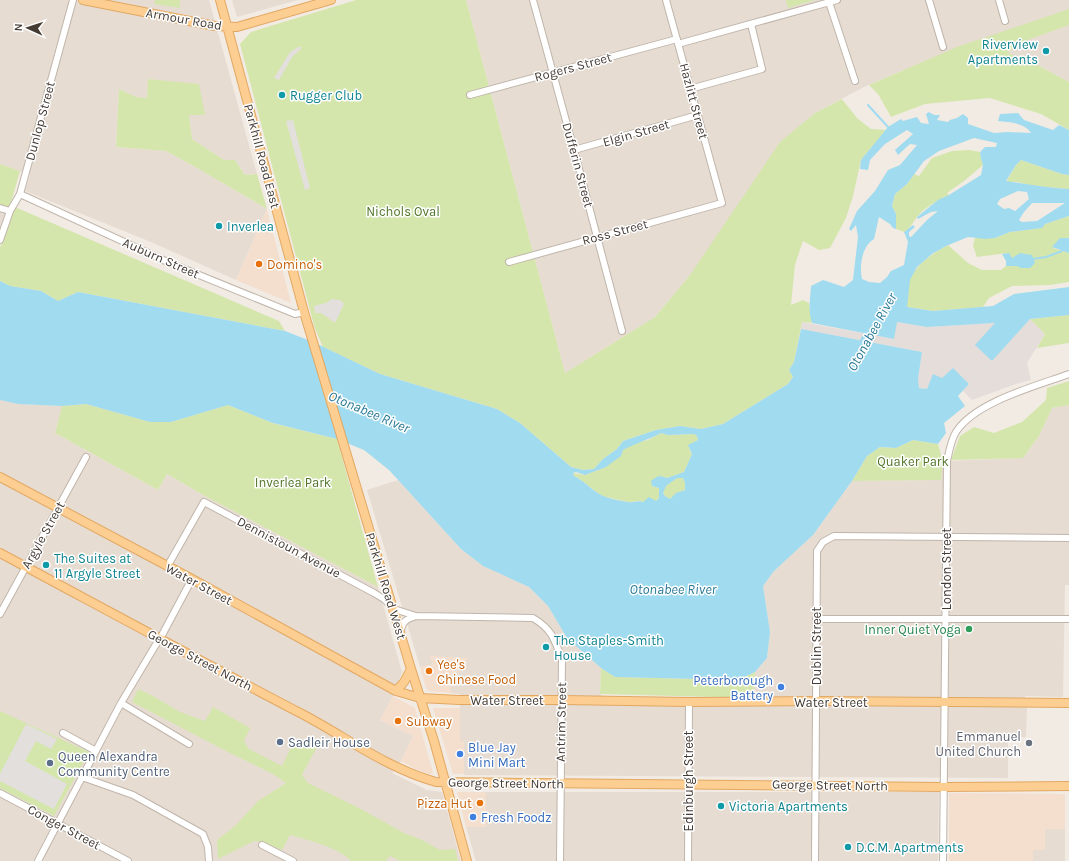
<svg xmlns="http://www.w3.org/2000/svg" width="1069" height="861" viewBox="0 0 1069 861" font-family="Karla,sans-serif">
	<style>
		.residential { fill: #e6dcd2 }
		.commercial { fill: #f4dfcf }
		.industrial { fill: #e4ddd9 }
		.green { fill: #d5e6ad }
		.parking { fill: #e2dfdc }
		.water { fill: #a0dbef; fill-rule: evenodd }
		.lines { fill: none; stroke-linecap: round; stroke-linejoin: round }
		.stream { stroke: #a0dbef; stroke-width: 2 }
		.river { stroke: #a0dbef; stroke-width: 11 }
		.minor-casing { stroke: #c0b5aa; stroke-width: 8 }
		.major-casing { stroke: #e2a862; stroke-width: 10 }
		.minor { stroke: #fff; stroke-width: 6 }
		.major { stroke: #fdce92; stroke-width: 8 }
		.culture-dot { fill: #0f9aa8; stroke: #fff; stroke-width: 1.5 }
		.food-dot { fill: #e8710a; stroke: #fff; stroke-width: 1.5 }
		.leisure-dot { fill: #2e9e5b; stroke: #fff; stroke-width: 1.5 }
		.shop-dot { fill: #3f7fe0; stroke: #fff; stroke-width: 1.5 }
		.service-dot { fill: #5c6f8a; stroke: #fff; stroke-width: 1.5 }
		.worship-dot { fill: #6b7280; stroke: #fff; stroke-width: 1.5 }
		.labels { text-anchor: middle; dominant-baseline: central; stroke-width: 3; stroke-linejoin: round; paint-order: stroke }
		.street-label { font-size: 13px; fill: #443b34; stroke: #fff }
		.culture-label { font-size: 13px; fill: #0d838f; stroke: #fff; text-anchor: start }
		.park-label { font-size: 13px; fill: #517428; stroke: #fff }
		.food-label { font-size: 13px; fill: #c56008; stroke: #fff; text-anchor: start }
		.leisure-label { font-size: 13px; fill: #27864d; stroke: #fff; text-anchor: end }
		.shop-label { font-size: 13px; fill: #366cbe; stroke: #fff; text-anchor: start }
		.worship-label { font-size: 13px; fill: #5b616d; stroke: #fff; text-anchor: end }
		.service-label { font-size: 13px; fill: #4e5e75; stroke: #fff; text-anchor: start }
		.water-label { font-size: 14px; font-style: italic; fill: #2a7a96; stroke: #fff }
	</style>
	<rect width="100%" height="100%" fill="#f2ebe4"/>
	<path class="residential" d="M0,0H209L257,174L245,175L235,160H224L192,139L189,115H205L148,79L147,98L136,97L119,89L116,147L166,151L197,168L267,209L236,280L151,242L25,191L30,175L0,164Z
		M232,0H298L237,17Z
		M466,0H1069V82L1030,61L986,46L901,71L864,87L815,113L690,275L655,317L565,373Z
		M0,211L6,213L0,234Z
		M0,400L18,404L62,406L55,433L158,490L167,474L203,495L378,587L402,672L393,696L380,720L413,736L401,761L392,773L427,790L442,792L461,861H0Z
		M1069,405V585H1065L1063,697L1025,696L1027,709L1026,737L1008,738V778L464,775V741H460V694L451,693V679L431,657L433,665L420,667L367,490L398,480L461,549L483,566L529,587L548,606L567,638L601,668L600,694L615,706H752L755,672L767,658L770,632L763,586L774,571L813,535L852,481L941,480L943,461L1023,458L1039,436L1052,408Z
		M486,792H939L938,861H476L466,827H486Z
		M1045,828L1065,829V861H1033V850H1045Z"/>
	<path class="commercial" d="M267,209L291,303L236,280Z
		M430,656L468,658L451,679V693L429,691L426,688L420,667L433,665Z
		M393,696L415,708L433,773L432,774H428L415,769L401,761L413,736L380,720Z
		M433,708H460V741H464V774H453Z
		M457,792H486V827H466Z
		M949,793L1065,794V829H1045V850H1033V861H949Z"/>
	<path class="industrial" d="M1030,319L1045,334L1027,363L1031,380L1019,383L972,400L963,391L969,384L942,378L927,389L919,388L918,379L922,352L801,329L802,322L894,339L896,322L927,327L996,323L992,360Z"/>
	<path class="green" d="M155,0H180V8L154,4Z
		M356,0H466L565,373L655,317L690,275L780,142L815,113L842,99L857,118L871,129L886,130L861,160L853,196L846,218L830,248L819,250L803,241L795,265L791,305L803,300L809,303L812,323L802,322L794,362L789,370L793,377L788,384L723,424L701,429L680,426L656,430L623,441L617,449L603,459L594,469L583,470L571,467L520,423L497,409L380,374L323,347L315,329L240,44L251,32Z
		M786,0H815L788,8Z
		M1069,9V25L1025,41L1007,53L1030,61L1069,82V130L1041,114L990,98L925,104L891,117L878,94L869,85L957,47Z
		M148,79L199,84L205,115H189L192,139L224,160H235L245,175L257,174L267,209L197,168L166,151L116,147L119,89L136,97L147,98Z
		M969,150L980,152L981,159L983,165L964,181L947,193L949,195C939,200 923,208 917,217C911,225 912,226 904,232L896,229V214L892,206L895,194L907,184L914,174L919,176L932,158L952,151Z
		M1021,160L1062,174L1069,175V189L1034,186L1017,182H1006L1016,165Z
		M0,164L20,171L12,199L8,208L0,205Z
		M15,207L279,321L285,331L78,292L58,301L41,291L10,286L0,281V248L10,214Z
		M1069,216V238H1060L1053,248L1069,253V282L1050,285L1012,286L989,298L983,307L933,311L907,307C907,298 906,287 910,279C917,264 932,254 946,246L948,245L968,263L982,270H1001L1006,266H1017L1008,253L977,257L973,246L975,238H995L1010,232L1041,228L1045,224Z
		M1069,315V343L1037,348L1045,334L1030,319Z
		M1069,381V405L1052,408L1039,436L1023,458L951,460L960,436L974,427L994,433L1022,422L1046,400L1047,388Z
		M86,404L150,422H171L228,405L273,423L337,439L378,587L203,495L167,474L158,490L55,433L62,406Z
		M661,433L669,435L694,434L697,436L698,440L689,449L692,454L684,472L667,478L660,476L652,486L659,488C660,492 661,497 657,500C653,504 644,502 639,501C636,501 633,502 630,502C626,502 606,497 602,496C592,490 585,481 574,476L573,473L585,475L606,467L622,450L635,443L648,440Z
		M913,440L938,444L943,461L941,480L852,481L867,456L880,447L896,448Z
		M677,478H683L685,483V490L677,493L670,499L665,496L663,492L666,486Z
		M601,668L615,677L738,680L755,672L753,698L600,694Z
		M138,689L153,696L180,712L205,721L213,707L250,728L244,741L249,749L282,766L294,741L319,743L302,775L308,783L359,808L404,833L422,840L440,850L455,849L458,861H400L390,856L386,861H351C338,847 308,840 290,835L282,850L264,842L254,841L218,859L217,840L235,826L258,801L286,783L273,774L226,751L132,702Z
		M0,711L89,752L54,816L0,788Z"/>
	<path class="parking" d="M300,46L301,49L292,57L279,80L274,78L290,52Z
		M293,120L310,188L305,190L286,121Z
		M332,299L340,300L344,304L335,323L321,313H315L314,306L326,303Z
		M26,724L57,739L51,749L36,741L25,761L67,784L54,809L0,781V774Z"/>
	<path class="water" d="M929,112L934,115H940L937,120L948,122L950,120L957,118L963,114L968,118V124L994,133L1008,132L1031,133C1025,123 1010,122 998,121L1000,114L1018,113L1024,120L1053,130L1059,125L1069,130V175L1062,174L1021,160L1016,165L1006,181C1027,184 1048,188 1069,189V216L1045,224L1042,228L1010,232L995,238L985,239L968,237L946,246L932,254L917,267L910,280L907,307L933,311L993,306L1014,294L1069,287V315L1030,319L992,361L975,345L995,323L927,327L897,322L894,339L812,323C808,311 810,299 811,286L823,280L844,287L853,280L858,237L856,225L851,231L849,229L857,211L875,191L888,170L900,165L917,145L910,144L898,155L895,150L913,134L907,130L885,144L870,160L868,170L860,169L861,160L888,127L901,119L903,121L917,117L921,123L929,124L926,114ZM974,138L997,143L996,147H985L980,152L981,159L983,165L981,175L949,195L938,200L917,217L918,219L931,212L938,211L927,220L911,237L909,236V232L915,227L913,225L904,232L908,242L904,265L891,271L887,277L880,283L869,282L862,279C859,266 862,246 874,239L879,217L890,224L893,228L896,229V214L892,206L895,194L907,184L924,161L939,151ZM1018,191L1027,192L1029,199L1015,211L1009,208L1004,209L997,204L1000,199ZM1032,203H1065L1037,221L1022,222L1019,220L1024,212Z
		M1060,238H1069V253L1052,247Z
		M1009,253L1012,258L1020,253L1032,255L1035,263L1030,268H1021L1017,266H1006V261L1002,254Z
		M0,281L10,286L41,291L58,301L78,292L285,331L313,342L380,374L497,409L520,423L571,467L583,470L594,469L603,459L617,449L623,441L656,430L680,426L701,429L723,424L788,384L793,377L789,370L794,362L801,329L922,352L918,379L919,388L927,389L933,374L942,378L953,368L969,384L958,396L965,406L944,423L946,433L938,444L913,440L896,448L880,447L867,456L852,481L813,535L774,571L763,586L770,632L767,658L755,672L738,680L615,677L601,668L567,638L548,606L529,587L483,566L461,549L389,470L364,450L337,439L273,423L228,405L171,422H150L86,404L62,406L18,404L0,400ZM661,433L668,435L694,434L697,436L698,440L688,445L692,454L684,472L667,478C659,475 657,476 651,481L652,486L659,488V498L656,501L649,497L643,502C638,500 633,503 628,502C621,501 612,499 606,497C594,493 585,481 574,476L573,473L576,472L585,475L606,467L621,456L623,450C636,443 648,440 661,433ZM677,478H683L685,483V490L676,493L670,499L665,496L663,493L666,486Z"/>
	<g class="lines">
		<path class="stream" d="M868,105L888,127
			M1033,259L1046,257L1062,251"/>
		<path class="river" d="M858,355L877,321"/>
		<defs>
			<path id="minor" d="M533,0L574,150L622,331
				M929,0L943,47
				M999,0L1005,21
				M829,2L855,81
				M678,44L837,0
				M690,89L762,69L751,24
				M470,95L677,39
				M574,150L698,115
				M20,194L172,264L295,314L304,312
				M0,208L10,211
				M0,240L10,211L20,194L73,0
				M509,262L722,203L666,0
				M167,567L204,502L374,593L384,599L394,609L416,616L533,618C552,629 555,640 562,660L560,861
				M0,614L86,457
				M816,619H1069
				M401,631C402,621 407,619 416,616
				M121,703L189,744
				M63,733L96,751
				M82,777L133,795L203,834L208,847L209,861
				M0,793L128,861
				M262,845L293,861
				M38,861L121,703L155,646L161,637L192,579
				M688,861L689,702
				M815,861L817,551L823,542L834,536L1069,538
				M943,861L947,461C949,452 951,440 956,432C975,402 1036,386 1069,374"/>
			<path id="major" d="M83,0L215,26L237,27L331,0
				M220,0L304,312L411,669L434,741L467,861
				M0,477L192,579L396,691L420,698L459,700H562L689,702L816,701L1069,703
				M0,553C101,607 202,662 304,715C347,738 389,769 436,782L944,787L1069,786
				M396,691L404,682L411,669"/>
		</defs>
		<use href="#minor" class="minor-casing"/>
		<use href="#major" class="major-casing"/>
		<use href="#minor" class="minor"/>
		<use href="#major" class="major"/>
	</g>
	<g class="culture-dot">
		<circle cx="1046" cy="51" r="4"/>
		<circle cx="282" cy="95" r="4"/>
		<circle cx="219" cy="226" r="4"/>
		<circle cx="46" cy="565" r="4"/>
		<circle cx="546" cy="647" r="4"/>
		<circle cx="721" cy="806" r="4"/>
		<circle cx="848" cy="847" r="4"/>
	</g>
	<g class="food-dot">
		<circle cx="259" cy="264" r="4"/>
		<circle cx="429" cy="671" r="4"/>
		<circle cx="398" cy="721" r="4"/>
		<circle cx="480" cy="803" r="4"/>
	</g>
	<circle class="leisure-dot" cx="969" cy="629" r="4"/>
	<g class="shop-dot">
		<circle cx="781" cy="687" r="4"/>
		<circle cx="460" cy="754" r="4"/>
		<circle cx="473" cy="817" r="4"/>
	</g>
	<g class="service-dot">
		<circle cx="280" cy="742" r="4"/>
		<circle cx="50" cy="763" r="4"/>
	</g>
	<circle class="worship-dot" cx="1029" cy="743" r="4"/>
	<g class="labels">
		<g class="street-label">
			<text transform="translate(184 19) rotate(10)">Armour Road</text>
			<text transform="translate(573 67) rotate(-15)">Rogers Street</text>
			<text transform="translate(694 101) rotate(75)">Hazlitt Street</text>
			<text transform="translate(40 121) rotate(-75)">Dunlop Street</text>
			<text transform="translate(636 133) rotate(-16)">Elgin Street</text>
			<text transform="translate(262 156) rotate(75)">Parkhill Road East</text>
			<text transform="translate(578 165) rotate(75)">Dufferin Street</text>
			<text transform="translate(615 232) rotate(-15)">Ross Street</text>
			<text transform="translate(161 258) rotate(24)">Auburn Street</text>
			<text transform="translate(43 535) rotate(-61)">Argyle Street</text>
			<text transform="translate(289 547) rotate(28)">Dennistoun Avenue</text>
			<text transform="translate(946 569) rotate(-90)">London Street</text>
			<text transform="translate(199 584) rotate(28)">Water Street</text>
			<text transform="translate(386 586) rotate(73)">Parkhill Road West</text>
			<text transform="translate(816 646) rotate(-90)">Dublin Street</text>
			<text transform="translate(200 660) rotate(28)">George Street North</text>
			<text x="507" y="700">Water Street</text>
			<text x="831" y="702">Water Street</text>
			<text transform="translate(561 722) rotate(-89)">Antrim Street</text>
			<text transform="translate(688 781) rotate(-90)">Edinburgh Street</text>
			<text transform="translate(506 783) rotate(1)">George Street North</text>
			<text transform="translate(830 785) rotate(1)">George Street North</text>
			<text transform="translate(64 827) rotate(28)">Conger Street</text>
		</g>
		<g class="culture-label">
			<text x="1038" y="44" text-anchor="end">Riverview<tspan x="1038" dy="15">Apartments</tspan></text>
			<text x="290" y="95">Rugger Club</text>
			<text x="227" y="226">Inverlea</text>
			<text x="54" y="558">The Suites at<tspan x="54" dy="15">11 Argyle Street</tspan></text>
			<text x="554" y="640">The Staples-Smith<tspan x="554" dy="15">House</tspan></text>
			<text x="729" y="806">Victoria Apartments</text>
			<text x="856" y="847">D.C.M. Apartments</text>
		</g>
		<g class="park-label">
			<text x="403" y="211">Nichols Oval</text>
			<text x="913" y="461">Quaker Park</text>
			<text x="293" y="482">Inverlea Park</text>
		</g>
		<g class="food-label">
			<text x="267" y="264">Domino's</text>
			<text x="437" y="664">Yee's<tspan x="437" dy="15">Chinese Food</tspan></text>
			<text x="406" y="721">Subway</text>
			<text x="472" y="803" text-anchor="end">Pizza Hut</text>
		</g>
		<g class="leisure-label">
			<text x="961" y="629">Inner Quiet Yoga</text>
		</g>
		<g class="shop-label">
			<text x="773" y="680" text-anchor="end">Peterborough<tspan x="773" dy="15">Battery</tspan></text>
			<text x="468" y="747">Blue Jay<tspan x="468" dy="15">Mini Mart</tspan></text>
			<text x="481" y="817">Fresh Foodz</text>
		</g>
		<g class="worship-label">
			<text x="1021" y="736">Emmanuel<tspan x="1021" dy="15">United Church</tspan></text>
		</g>
		<g class="service-label">
			<text x="288" y="742">Sadleir House</text>
			<text x="58" y="756">Queen Alexandra<tspan x="58" dy="15">Community Centre</tspan></text>
		</g>
		<g class="water-label">
			<text transform="translate(872 332) rotate(-61)">Otonabee River</text>
			<text transform="translate(369 412) rotate(23)">Otonabee River</text>
			<text x="673" y="589">Otonabee River</text>
		</g>
	</g>
	<g transform="translate(28 28) rotate(273)" stroke="#ffffff" stroke-width="3" paint-order="stroke">
	<path d="M0-3L7 15L0 10L-7 15Z" fill="#443b34"/>
	<text y="-6" font-size="11" font-weight="bold" text-anchor="middle" fill="#443b34">N</text>
	</g>
</svg>
